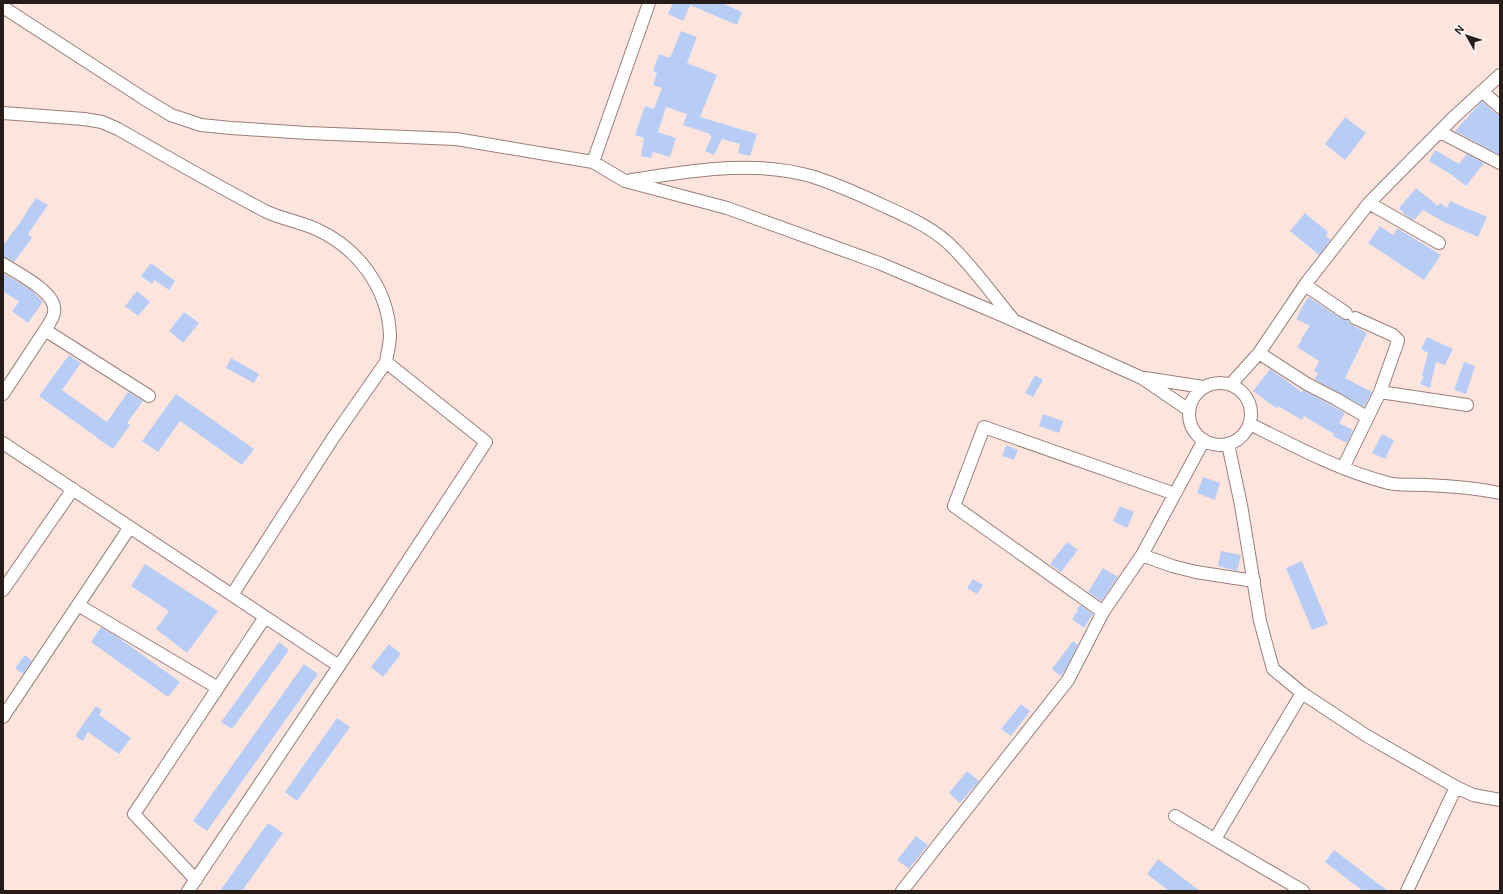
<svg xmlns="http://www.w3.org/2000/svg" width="1503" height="894" viewBox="0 0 1503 894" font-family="Helvetica,sans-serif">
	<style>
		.building { fill: #b8cdf6 }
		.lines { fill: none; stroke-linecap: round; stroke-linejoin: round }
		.minor-casing { stroke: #9a7f78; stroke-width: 14 }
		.minor { stroke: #fff; stroke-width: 12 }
	</style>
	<rect width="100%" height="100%" fill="#fde5de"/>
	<path class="building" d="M673,3H722L742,12L737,25L690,5L683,21L668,14Z
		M681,31L697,37L687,63L717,75L700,117L757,134L750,156L738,153L740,144L722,139L714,155L705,151L712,136H710V134L683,125L687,114L666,107L658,132L676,138L670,157L653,152L651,158L641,156L644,138L635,135L645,106L654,109L662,88L653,85L657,73L653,71L659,54L670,58Z
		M1482,101L1495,113L1500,114V155L1455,131Z
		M1345,117L1366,133L1345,160L1325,144Z
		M1435,150L1459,164L1467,154L1484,163L1466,186L1452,175L1429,161Z
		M1416,188L1438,206L1440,203L1447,208L1450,201L1487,217L1478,237L1444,222L1423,210L1414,220L1405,215V214L1399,208Z
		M36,198L48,205L28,234L32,238L14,262L3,257V245L25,216H24Z
		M1305,213L1328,232L1326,236L1331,240L1319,255L1290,231Z
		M1380,226L1393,235L1397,228L1441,255L1424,280L1368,243Z
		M151,263L175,281L169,290L154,280L152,284L141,276Z
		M3,273L31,290L43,302L28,323L12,311L19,302L3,291Z
		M137,291L150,302L138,316L125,306Z
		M1308,297L1342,319L1347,320L1352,325L1367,333L1345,378L1372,392L1364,407L1314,379L1318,373L1314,371L1319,361L1297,347L1302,340L1301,339L1310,326L1296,319Z
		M184,312L199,323L183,343L169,331Z
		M1427,337L1453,349L1445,365L1436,362L1430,388L1420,384L1424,376H1422L1428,353L1421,349Z
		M69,355L81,363L62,390L107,422L128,392L143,401L127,423L130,425L113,449L39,396Z
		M231,358L259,374L254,383L226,368Z
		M1464,362L1475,366L1466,394L1454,390Z
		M1270,369L1302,392L1303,390L1345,413L1339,423L1353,430L1347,443L1333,436L1334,434L1304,416L1302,420L1278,406L1276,408L1253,391Z
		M1035,375L1043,380L1033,397L1025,393Z
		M176,394L254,449L242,465L180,421L158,452L142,441Z
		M1043,414L1063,421L1059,433L1039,426Z
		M1382,434L1394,440L1385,459L1372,453Z
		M1006,445L1018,450L1014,460L1002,456Z
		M1203,477L1220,483L1215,500L1197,493Z
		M1120,506L1134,512L1127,528L1113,521Z
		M1067,542L1078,550L1061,572L1050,564Z
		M1221,551L1241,555L1237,571L1218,566Z
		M1302,561L1328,624L1312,630L1286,568Z
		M145,564L218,611L187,653L156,629L169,611L131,586Z
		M1103,568L1118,577L1101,601L1088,592Z
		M973,579L983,585L977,594L967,588Z
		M1080,605L1093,614L1084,628L1072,619L1078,610L1077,609Z
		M101,627L119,638L180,682L168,697L91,642Z
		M1073,641L1078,645L1064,672L1060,676L1052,669Z
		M279,642L289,650L232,729L221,722Z
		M389,644L401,654L383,677L371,667Z
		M25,655L32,661L23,674L15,668Z
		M304,664L318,674L207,831L193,821Z
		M1021,704L1030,711L1011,736L1001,729Z
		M96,706L102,710L99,715L131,738L119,754L88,732L83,741L75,736Z
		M337,718L350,727L297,801L285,792Z
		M967,771L979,781L960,803L949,793Z
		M268,823L283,833L242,891H220Z
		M916,836L928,845L909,869L897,860Z
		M1334,850L1388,891H1363L1325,862Z
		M1158,859L1200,891H1169L1147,874Z"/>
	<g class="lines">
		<defs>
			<path id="minor" d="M3,7L143,98L171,115L201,125L231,128L308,133L456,139L593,162L625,181L727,208L879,263L1006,317L1142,378L1189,410
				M1482,91L1500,107
				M3,113L84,119L102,122L118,129C167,157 217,186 267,212C283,219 300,222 316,229C358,248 388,288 390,335C390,344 387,354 386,362
				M1440,132L1500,163
				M593,162L649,3
				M631,180C691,171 754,159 814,177C838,185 861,195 884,206C906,216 929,226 947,242C971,264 991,293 1012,318
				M1369,203L1439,243
				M3,264C17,273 58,293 54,312C54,316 51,320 49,324L3,394
				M1305,285L1346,313
				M45,330L149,396
				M1259,353L1307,384L1336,399L1367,417
				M1145,378L1203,387
				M1189 414a31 31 0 1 1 62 0a31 31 0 1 1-62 0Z
				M1231,384L1259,353L1307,282L1369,203L1453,118L1500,75
				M1380,392L1467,405
				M1250,424C1294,446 1339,470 1388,483C1400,486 1415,484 1427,485C1451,486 1476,488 1500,493
				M3,443L339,666
				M1228,444L1241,505L1260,621L1273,669L1302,693L1367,736L1456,787L1473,795L1500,800
				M1343,468L1380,392L1397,344L1398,340L1393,335L1355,318
				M1142,555L1172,566L1196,572L1254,581
				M3,590L73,489
				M78,605L218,688
				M1103,612L954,506L984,427L1175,494
				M3,717L130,527
				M1175,816L1303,891
				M1215,839L1302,693
				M196,880L134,814L265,617
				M188,891L339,666L486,442L386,362L333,438L232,595
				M902,891L1068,680L1103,612L1142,555L1204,440
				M1407,891L1456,787"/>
		</defs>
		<use href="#minor" class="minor-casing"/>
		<use href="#minor" class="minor"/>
	</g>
	<rect width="1503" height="894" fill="none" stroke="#261c19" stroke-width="8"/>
	<g transform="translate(1467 36) rotate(309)" stroke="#fdf6f5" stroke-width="3" paint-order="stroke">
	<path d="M0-3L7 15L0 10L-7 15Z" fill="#261c19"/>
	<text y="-6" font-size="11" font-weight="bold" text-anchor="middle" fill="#261c19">N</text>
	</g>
</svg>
